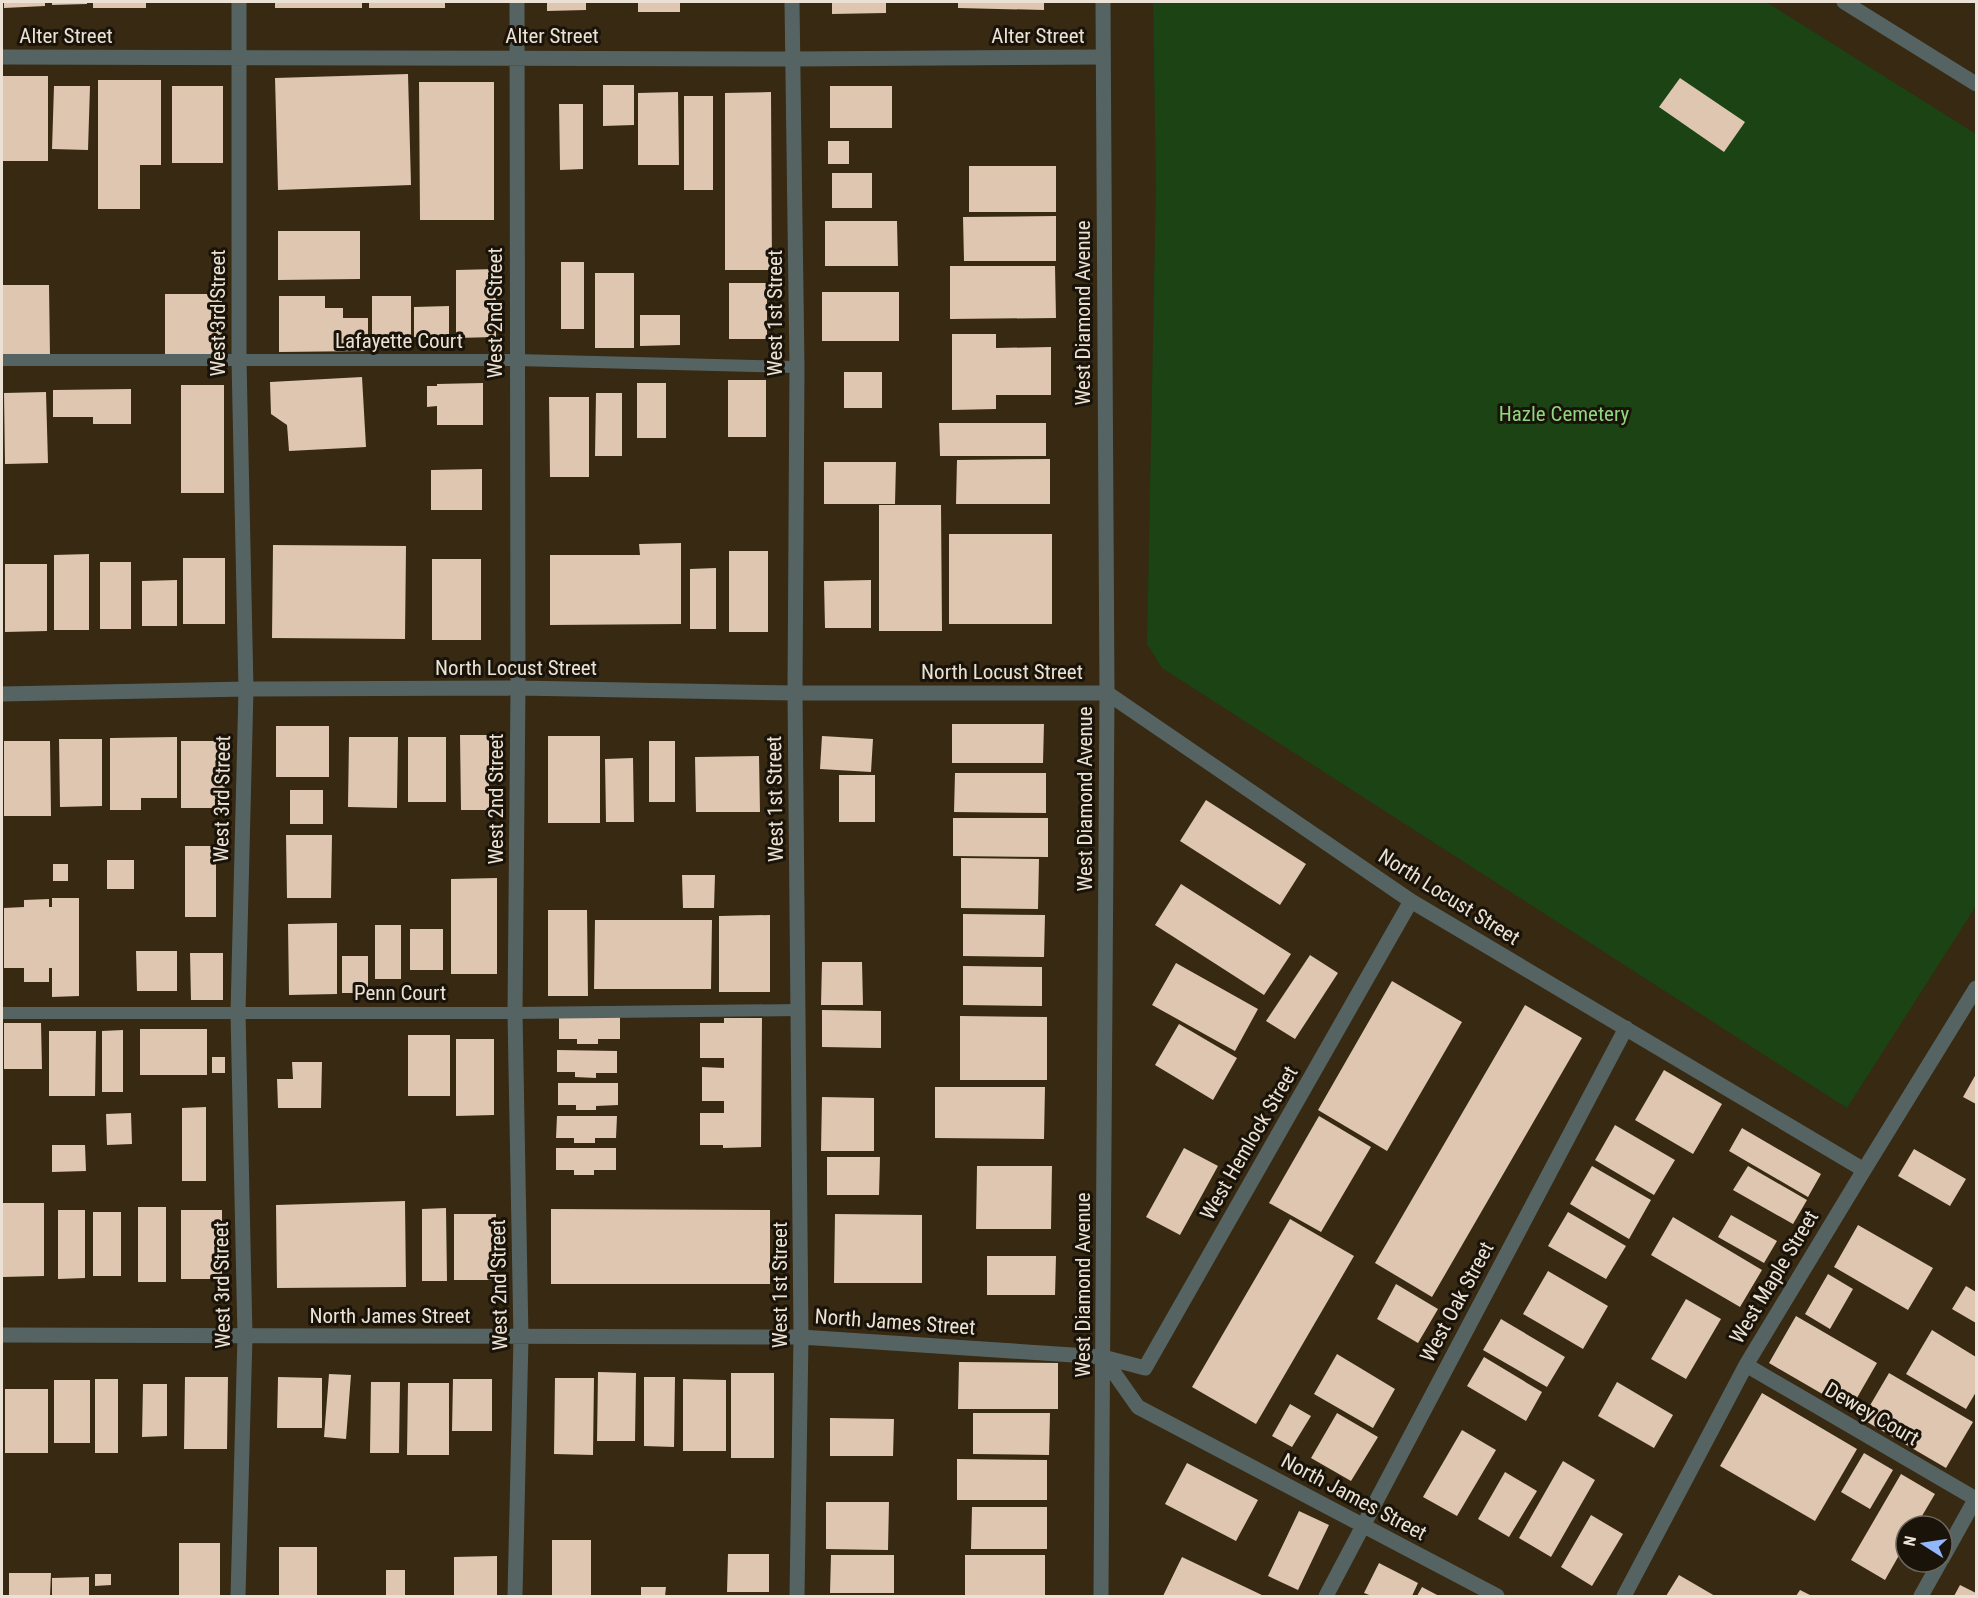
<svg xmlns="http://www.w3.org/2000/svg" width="1978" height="1598" viewBox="0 0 1978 1598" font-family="'Roboto Condensed',sans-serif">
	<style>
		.green { fill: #1b4313 }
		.building { fill: #dec6b0 }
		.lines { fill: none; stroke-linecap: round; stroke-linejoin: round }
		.service { stroke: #556463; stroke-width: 12 }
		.minor { stroke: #556463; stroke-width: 15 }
		.tertiary { stroke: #556463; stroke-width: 15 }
		.labels { text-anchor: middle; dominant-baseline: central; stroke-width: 6; stroke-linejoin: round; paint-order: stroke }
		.street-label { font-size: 21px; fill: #ebe2d5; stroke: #191309 }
		.park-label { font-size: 21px; fill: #8ed77f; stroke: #191309 }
	</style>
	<rect width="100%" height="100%" fill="#372912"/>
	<path class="green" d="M1153,2H1766L1976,134V906L1847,1108L1162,668L1147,644L1156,185Z"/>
	<path class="building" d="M4,2H45V6L4,8Z
		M52,2H87V4L52,5Z
		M93,2H146V8H93Z
		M275,2H362V8H275Z
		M369,2H445V8H369Z
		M547,2H586V10L547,11Z
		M638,2H680V12H638Z
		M832,2H886V13L832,14Z
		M958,2H1044V10L958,8Z
		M408,74L411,185L278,190L275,78Z
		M3,76H48V161H3Z
		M1680,78L1745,122L1724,152L1659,107Z
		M98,80H161V165H140V209H98Z
		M419,82H494V220H420Z
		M603,85H634V125L603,126Z
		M54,86H90L88,150L52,149Z
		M172,86H223V163H172Z
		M830,86H892V128H830Z
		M678,92L679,165H638V93Z
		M771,92L772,270H725V93Z
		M684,96H713V190H684Z
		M559,104H583V169L560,170Z
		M828,141H849V164H828Z
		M969,166H1056V212H969Z
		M832,173H872V208H832Z
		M1056,216V261H964L963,217Z
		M825,221H897L898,266H825Z
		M278,231H360V279L278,280Z
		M561,262H584V329H561Z
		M950,266H1055L1056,318L950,319Z
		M496,269V337L456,338V270Z
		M595,273H634V348H595Z
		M729,283H767V339H729Z
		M3,285H49L50,356H3Z
		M822,292H899V341H822Z
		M165,294H222V355H165Z
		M279,296H325V308H343V318H368V351L279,352Z
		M372,296H411V348L372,347Z
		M449,306V337H414V307Z
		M640,315H680V345L640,346Z
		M952,334H996V348L1051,347V395H996V409L952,410Z
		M844,372H882V408H844Z
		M362,377L366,447L289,451L287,425L271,414L270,382Z
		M728,380H766V437H728Z
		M483,383V425H437V406L427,407V386H437V384Z
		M637,383H666V438H637Z
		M181,385H224V493H181Z
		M131,389V424H93V417H53V390Z
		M46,392L48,463L5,464L4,393Z
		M596,393H622V456H595Z
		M549,397H589V477H550Z
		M939,423H1046V456H940Z
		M1050,459V504H956L957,460Z
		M824,462H896L895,504H824Z
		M482,469V510H431V470Z
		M879,505H941L942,631H879Z
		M949,534H1052V624H949Z
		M681,543V624L550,625V555H640L639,544Z
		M273,545L406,546L405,639L272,638Z
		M729,551H768V632H729Z
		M89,554V630H54V555Z
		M183,558H225V624H183Z
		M432,559H481V640H432Z
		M100,562H131V629H100Z
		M5,564H47V631L5,632Z
		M716,568V629H690V569Z
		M177,580V626H142V581Z
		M871,580V628H825L824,581Z
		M952,724H1044L1043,763H952Z
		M276,726H329V777H276Z
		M460,735H489V810H461Z
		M548,736H600V823H548Z
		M822,736L873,739L871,772L820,769Z
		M177,737V798H141V810H110V738Z
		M349,737H398L397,808L348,807Z
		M408,737H446V802H408Z
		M59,739H102V806L60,807Z
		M4,741H50L51,816H4Z
		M181,741H224L225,808H181Z
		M649,741H675V802H649Z
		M759,756L760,812H696L695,757Z
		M633,758L634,822H606L605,759Z
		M955,773H1046V813L954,812Z
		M839,775H875V822H839Z
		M290,790H323V824H290Z
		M1206,800L1306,864L1280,905L1180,841Z
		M953,818H1048V857L953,856Z
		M286,835H332L331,898H287Z
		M185,846H216V917H185Z
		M961,858L1039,859L1038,909L961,908Z
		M107,860H134V889H107Z
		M53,864H68V881H53Z
		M682,875H715L714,908H683Z
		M497,878V974H451V879Z
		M1181,884L1291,954L1264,995L1155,925Z
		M52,898H79V996L52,997V968H49V982H24V968H4V908L24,907V900L49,899V907H52Z
		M548,910H587L588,996H548Z
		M963,914L1045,915L1044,957L963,956Z
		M770,915V992H719V916Z
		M595,920H712L711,989H594Z
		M337,923V994L289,995L288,924Z
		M375,925H401V979H375Z
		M410,929H443V970H410Z
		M136,951H177V991H137Z
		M190,953H223V1000H191Z
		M1310,955L1338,973L1295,1039L1266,1021Z
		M342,956H368V993H342Z
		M822,962H862L863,1005H821Z
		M1176,963L1258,1009L1235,1051L1152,1005Z
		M963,966L1042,967V1006L963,1005Z
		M1392,981L1462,1022L1387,1151L1318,1110Z
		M1525,1005L1582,1038L1432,1297L1375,1263Z
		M822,1010L881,1011V1048L822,1047Z
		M960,1016L1047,1017V1080H960Z
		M559,1017H620V1039H598V1044H577V1039H559Z
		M724,1018H762L761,1147L723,1148V1145H700V1113H724V1101H702V1067L724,1068V1058H700V1023H724Z
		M4,1023H41L42,1069H4Z
		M1179,1024L1237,1058L1213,1100L1155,1065Z
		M140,1029H207V1075H140Z
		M123,1030V1092H102V1031Z
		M49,1031H96L95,1096H49Z
		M408,1035H450V1096H408Z
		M456,1039H494V1115L456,1116Z
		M557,1050L617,1051V1073H596V1078L575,1077V1072H557Z
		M212,1057H225V1073H212Z
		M292,1062H322L321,1108H278L277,1079H293Z
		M1664,1070L1722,1104L1693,1154L1635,1120Z
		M1976,1074V1104L1963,1097Z
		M558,1083H618V1105L596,1106V1110H576V1105H558Z
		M935,1087H1045L1044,1139L935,1138Z
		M822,1097L874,1098V1151H821Z
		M206,1107V1181H182V1108Z
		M131,1113L132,1144L107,1145L106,1114Z
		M557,1116H617L616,1138H595V1143H574V1138H556Z
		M1319,1116L1371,1147L1321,1232L1269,1203Z
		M1615,1125L1675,1160L1654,1195L1595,1160Z
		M1742,1128L1821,1174L1808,1197L1729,1151Z
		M52,1145H85L86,1171L52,1172Z
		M556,1148H616V1170H594V1175H574V1170H556Z
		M1184,1148L1218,1166L1180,1235L1146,1217Z
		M1914,1149L1966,1179L1950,1206L1898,1176Z
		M827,1157H880L879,1195H827Z
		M977,1166H1052L1051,1229H976Z
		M1592,1166L1651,1200L1629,1239L1570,1204Z
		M1748,1166L1807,1200L1793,1224L1733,1190Z
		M405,1201L406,1287L277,1288L276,1205Z
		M3,1203H44V1276L3,1277Z
		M138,1207H166V1282H138Z
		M446,1208L447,1281H422V1209Z
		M551,1209L770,1210V1284H551Z
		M58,1210H85V1278L58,1279Z
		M181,1210H222V1279H181Z
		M93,1212H121V1276H93Z
		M1568,1212L1626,1246L1606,1279L1548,1246Z
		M454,1214H496V1280H454Z
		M835,1214L922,1215V1283H834Z
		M1731,1215L1777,1241L1764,1263L1718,1237Z
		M1673,1217L1762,1270L1740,1307L1651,1255Z
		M1290,1219L1354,1256L1256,1424L1192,1387Z
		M1858,1225L1933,1268L1908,1310L1834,1267Z
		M987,1256H1056L1055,1295H987Z
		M1548,1271L1608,1306L1583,1349L1523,1314Z
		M1828,1274L1853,1289L1830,1329L1805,1314Z
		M1396,1284L1438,1309L1418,1343L1377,1319Z
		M1966,1286L1976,1292V1323L1952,1309Z
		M1686,1299L1721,1319L1686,1379L1651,1359Z
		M1796,1316L1877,1363L1850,1410L1769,1363Z
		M1501,1319L1565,1357L1547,1387L1483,1350Z
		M1932,1330L1976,1357V1392L1966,1409L1906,1374Z
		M1337,1354L1395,1389L1373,1428L1314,1394Z
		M1484,1357L1542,1392L1526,1421L1467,1386Z
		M959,1362L1058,1363V1409H958Z
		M598,1372L636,1373L635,1441H597Z
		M731,1373H774V1458H731Z
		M1889,1373L1973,1422L1946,1468L1862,1419Z
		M329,1374L351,1375L346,1439L324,1437Z
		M185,1377H228L227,1449H184Z
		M278,1377L322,1378V1428H277Z
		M644,1377H675L674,1447L644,1446Z
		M555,1378H594L593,1455L554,1454Z
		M95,1379H118V1453H95Z
		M453,1379H492V1431H452Z
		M683,1379L726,1380V1451H683Z
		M54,1380H90V1443H54Z
		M371,1382H400L399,1453H370Z
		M1617,1382L1673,1415L1654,1448L1598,1416Z
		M408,1383H449V1455H407Z
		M143,1384H167V1436L142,1437Z
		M5,1389H48V1453H5Z
		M1762,1393L1857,1449L1815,1521L1720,1466Z
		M1290,1404L1311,1416L1292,1447L1272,1436Z
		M973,1413H1050L1049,1455L973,1454Z
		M1337,1413L1378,1437L1351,1481L1311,1458Z
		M830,1418L894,1419L893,1456H830Z
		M1462,1430L1496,1450L1457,1516L1423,1497Z
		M1864,1453L1893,1470L1870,1509L1841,1492Z
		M957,1459L1047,1460V1500H957Z
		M1563,1461L1595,1480L1551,1557L1519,1538Z
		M1187,1463L1258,1500L1236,1541L1165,1504Z
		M1505,1472L1537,1491L1509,1537L1478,1519Z
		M1901,1474L1935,1494L1916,1526H1906V1543L1885,1580L1851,1560Z
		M826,1502H889L888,1550L826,1549Z
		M972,1507H1047V1549H971Z
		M1299,1511L1329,1525L1298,1590L1268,1576Z
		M1591,1515L1623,1534L1592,1586L1561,1567Z
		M552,1540H591V1596H552Z
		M179,1543H220V1596H179Z
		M279,1547H317V1596H279Z
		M728,1554H769V1592H727Z
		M831,1555H894V1593H830Z
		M965,1555H1045V1596L965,1595Z
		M497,1556V1596H454V1557Z
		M1182,1557L1264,1596H1163Z
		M1379,1563L1418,1583L1412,1596H1372L1364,1593Z
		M386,1570H405V1596H386Z
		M9,1573H51L50,1596H9Z
		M95,1574H111V1585L95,1586Z
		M1679,1575L1715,1596H1666Z
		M89,1577V1596H52V1578Z
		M1960,1585L1976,1593V1596H1954Z
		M641,1587H666L665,1596H641Z
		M1422,1587L1439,1596H1417Z
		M1800,1590L1812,1596H1796Z"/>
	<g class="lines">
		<path class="service" d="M2,360H516L797,367
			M2,1013H515L799,1010"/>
		<path class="minor" d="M792,2L797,367L795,693L801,1337L797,1596
			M1844,2L1976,84
			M2,57L794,59L1103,57
			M2,694L246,689L518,688L795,693H1107L1411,901L1864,1170
			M2,1335L801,1337L1103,1357L1145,1368L1411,901
			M1103,1357L1138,1407L1497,1596
			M1746,1365L1976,1499
			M1942,1559L1976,1498
			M238,1596L245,1336L238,1013L246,689L239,360V2
			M515,1596L521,1338L515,1013L518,688L517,2
			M1326,1596L1626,1028
			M1624,1596L1746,1365L1864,1170L1976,988
			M1921,1596L1940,1562"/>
		<path class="tertiary" d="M1101,1596L1107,693L1103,2"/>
	</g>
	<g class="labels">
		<g class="street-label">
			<text x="66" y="36">Alter Street</text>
			<text x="552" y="36">Alter Street</text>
			<text x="1038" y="36">Alter Street</text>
			<text transform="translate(218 313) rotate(-90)">West 3rd Street</text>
			<text transform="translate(495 313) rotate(-90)">West 2nd Street</text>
			<text transform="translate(775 313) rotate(-90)">West 1st Street</text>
			<text transform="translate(1083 313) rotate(-90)">West Diamond Avenue</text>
			<text x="399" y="341">Lafayette Court</text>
			<text x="516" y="668">North Locust Street</text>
			<text x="1002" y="672">North Locust Street</text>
			<text transform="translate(222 799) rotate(-89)">West 3rd Street</text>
			<text transform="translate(496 799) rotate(-90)">West 2nd Street</text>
			<text transform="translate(775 799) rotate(-91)">West 1st Street</text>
			<text transform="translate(1085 799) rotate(-90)">West Diamond Avenue</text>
			<text transform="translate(1449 897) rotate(32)">North Locust Street</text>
			<text x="400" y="993">Penn Court</text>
			<text transform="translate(1249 1143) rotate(-60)">West Hemlock Street</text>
			<text transform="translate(1774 1277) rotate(-59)">West Maple Street</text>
			<text transform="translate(222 1285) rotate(-91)">West 3rd Street</text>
			<text transform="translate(499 1285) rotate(-91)">West 2nd Street</text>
			<text transform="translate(780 1285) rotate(-90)">West 1st Street</text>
			<text transform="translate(1083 1285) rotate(-90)">West Diamond Avenue</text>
			<text transform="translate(1457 1302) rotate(-62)">West Oak Street</text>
			<text x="390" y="1316">North James Street</text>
			<text transform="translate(895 1322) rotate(4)">North James Street</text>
			<text transform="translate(1872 1414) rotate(30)">Dewey Court</text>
			<text transform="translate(1354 1497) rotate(28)">North James Street</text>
		</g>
		<g class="park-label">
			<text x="1564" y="414">Hazle Cemetery</text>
		</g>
	</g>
	<rect width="1978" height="1598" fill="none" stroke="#ebe2d5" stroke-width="6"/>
	<g transform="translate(1924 1544) rotate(282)"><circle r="28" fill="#191309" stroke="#6d665b" stroke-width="1.5"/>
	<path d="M0-4.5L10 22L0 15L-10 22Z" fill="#91b8fd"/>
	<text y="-9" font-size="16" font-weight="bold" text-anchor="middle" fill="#ebe2d5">N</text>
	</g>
</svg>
